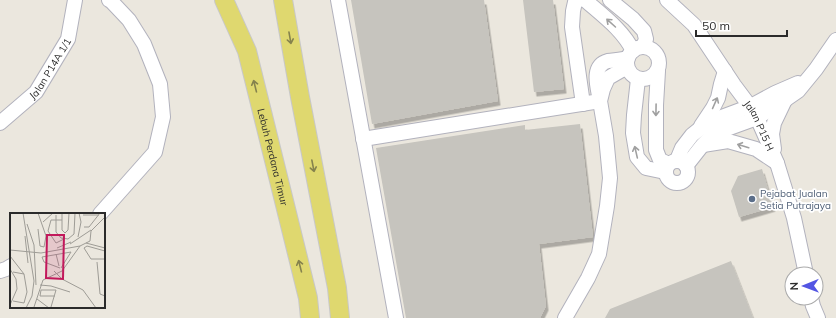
<svg xmlns="http://www.w3.org/2000/svg" width="836" height="318" viewBox="0 0 836 318" font-family="Mulish,sans-serif">
	<style>
		.building { fill: #c6c4be; filter: url(#shadow) }
		.lines { fill: none; stroke-linecap: round; stroke-linejoin: round }
		.minor-casing { stroke: #b2b2bd; stroke-width: 16 }
		.major-casing { stroke: #c8c8c8; stroke-width: 20 }
		.minor { stroke: #fff; stroke-width: 14 }
		.major { stroke: #dfd86f; stroke-width: 18 }
		.oneway { stroke: #a0a0a0 }
		.oneway2 { stroke: #85824d }
		.service-dot { fill: #5c6f8a; stroke: #fff; stroke-width: 1.5 }
		.labels { text-anchor: middle; dominant-baseline: central; stroke-width: 3.5; stroke-linejoin: round; paint-order: stroke }
		.street-label { font-size: 10px; fill: #2b2b2b; stroke: #fff }
		.service-label { font-size: 10px; fill: #4e5e75; stroke: #fff; text-anchor: start }
		.inset-road { fill: none; stroke: #9e9c96; stroke-width: 1 }
		.view { fill: #c2185b; fill-opacity: 0.15; stroke: #c2185b; stroke-width: 2 }
		.inset-edge { fill: none; stroke: #2b2b2b; stroke-width: 2 }
	</style>
	<defs>
		<filter id="shadow"><feDropShadow dx="2.5" dy="4.5" stdDeviation="0" flood-color="#0004"/></filter>
	</defs>
	<rect width="100%" height="100%" fill="#ebe7de"/>
	<path class="building" d="M351,0H484L498,101L372,124Z
		M523,0H553L564,89L534,92Z
		M580,124L593,237L539,244L546,306L540,318H406L376,148L525,125V130Z
		M762,169L773,207L739,217L731,191L738,176Z
		M731,261L753,318H605L610,309Z"/>
	<g class="lines">
		<defs>
			<g id="minor">
				<path d="M338,0L396,318"/>
				<path d="M579,0L575,2L573,11L572,27L583,104"/>
				<path d="M585,0C602,15 623,30 633,51"/>
				<path d="M610,0L633,19L644,31L646,39L643,47"/>
				<path id="s1" d="M667,0L694,25L734,85L755,113L777,163L794,218L806,274"/>
				<circle cx="643" cy="63" r="16"/>
				<path d="M658,71L656,105V150L660,160L669,164"/>
				<path d="M638,79L634,115L633,133L637,157L646,168L665,172"/>
				<path id="s2" d="M0,123L36,92L68,39L75,0"/>
				<path d="M701,126L713,108L718,98L721,84L725,71"/>
				<path d="M363,139L600,101C598,88 590,66 608,61C614,60 621,60 628,58"/>
				<path d="M703,145L728,141L756,149L777,163"/>
				<path d="M774,149L772,134L774,123L785,100"/>
				<path d="M677,160L682,148L692,135L702,127L719,118L751,106L775,93L798,83"/>
				<circle cx="677" cy="172" r="11"/>
				<path d="M686,166L701,147L713,134L757,118L785,100L798,91L816,69L836,40"/>
				<path d="M100,214L155,152L163,117L160,84L144,44L129,20L111,1L109,0"/>
				<path d="M0,271L6,269L11,266"/>
				<path d="M811,298L813,306L818,318"/>
				<path d="M565,318L588,278L599,254L607,206L610,178L606,136L600,101L603,89L608,78L627,67"/>
			</g>
			<g id="major">
				<path id="s3" d="M224,0L247,51L308,298L310,318"/>
				<path d="M283,0L300,97L337,288L340,318"/>
			</g>
		</defs>
		<use href="#minor" class="minor-casing"/>
		<use href="#major" class="major-casing"/>
		<use href="#minor" class="minor"/>
		<use href="#major" class="major"/>
	</g>
	<defs><path id="oneway-shaft" d="M-6 0H5M1.5-3L5.5 0L1.5 3" fill="none" stroke-width="1.6" stroke-linecap="round" stroke-linejoin="round"/></defs>
	<g class="oneway">
		<use href="#oneway-shaft" transform="translate(611 23) rotate(-138)"/>
		<use href="#oneway-shaft" transform="translate(715 103) rotate(-66)"/>
		<use href="#oneway-shaft" transform="translate(656 110) rotate(91)"/>
		<use href="#oneway-shaft" transform="translate(743 146) rotate(-163)"/>
		<use href="#oneway-shaft" transform="translate(636 152) rotate(-103)"/>
	</g>
	<g class="oneway2">
		<use href="#oneway-shaft" transform="translate(290 38) rotate(80)"/>
		<use href="#oneway-shaft" transform="translate(255 86) rotate(-104)"/>
		<use href="#oneway-shaft" transform="translate(313 166) rotate(79)"/>
		<use href="#oneway-shaft" transform="translate(300 266) rotate(-104)"/>
	</g>
	<circle class="service-dot" cx="752" cy="199" r="4"/>
	<g class="labels">
		<g class="street-label">
			<text stroke="none"><textPath href="#s2" startOffset="75">Jalan P14A 1/1</textPath></text>
			<text stroke="none"><textPath href="#s1" startOffset="157">Jalan P15 H</textPath></text>
			<text stroke="none"><textPath href="#s3" startOffset="165">Lebuh Perdana Timur</textPath></text>
		</g>
		<g class="service-label">
			<text x="760" y="193">Pejabat Jualan<tspan x="760" dy="12">Setia Putrajaya</tspan></text>
		</g>
	</g>
	<g transform="translate(10 213)">
		<rect width="95" height="95" fill="#ebe7de"/>
		<path class="inset-road" d="M13,0L24,68L22,83L16,95M28,0L36,23L34,34L30,33L28,16M52,0V17L55,20L58,17L59,0M46,2V19L51,25L58,26L64,21L65,0M73,2H89M52,7H41L38,18L46,30L54,26M33,9L43,0M17,11L24,32L26,72M74,14H79L90,0M15,23L18,50M68,24L71,9L69,0M76,30L95,35M60,31L81,17M47,35L61,29M0,37L31,40L70,33L80,28L81,18L95,4M95,38L77,33L74,35L81,46H95M46,41L49,53M0,43L14,61L3,59M87,49L90,81L95,83M50,55L34,49L32,44L61,39L51,55M0,56L6,66L7,76L0,92M44,58L52,66L73,77L86,95M30,72L41,73L60,79M45,83H30L31,77H46M27,86L39,95M3,88L14,90L17,79L14,61M24,94L33,67L52,58L70,33M41,94L46,77"/>
		<path class="view" d="M37,22H54L53,66L36,65Z"/>
		<rect width="95" height="95" class="inset-edge"/>
	</g>
	<g transform="translate(804 286) rotate(269)"><circle r="19" fill="#ffffff" stroke="#aaaaaa"/>
	<path d="M0-3L7 15L0 10L-7 15Z" fill="#5355e3"/>
	<text y="-6" font-size="11" font-weight="bold" text-anchor="middle" fill="#2b2b2b">N</text>
	</g>
	<path d="M696 30v6h91v-6" fill="none" stroke="#2b2b2b" stroke-width="2"/>
	<text x="702" y="30" font-size="12" fill="#2b2b2b" stroke="#ffffff" stroke-width="3" paint-order="stroke">50 m</text>
</svg>
